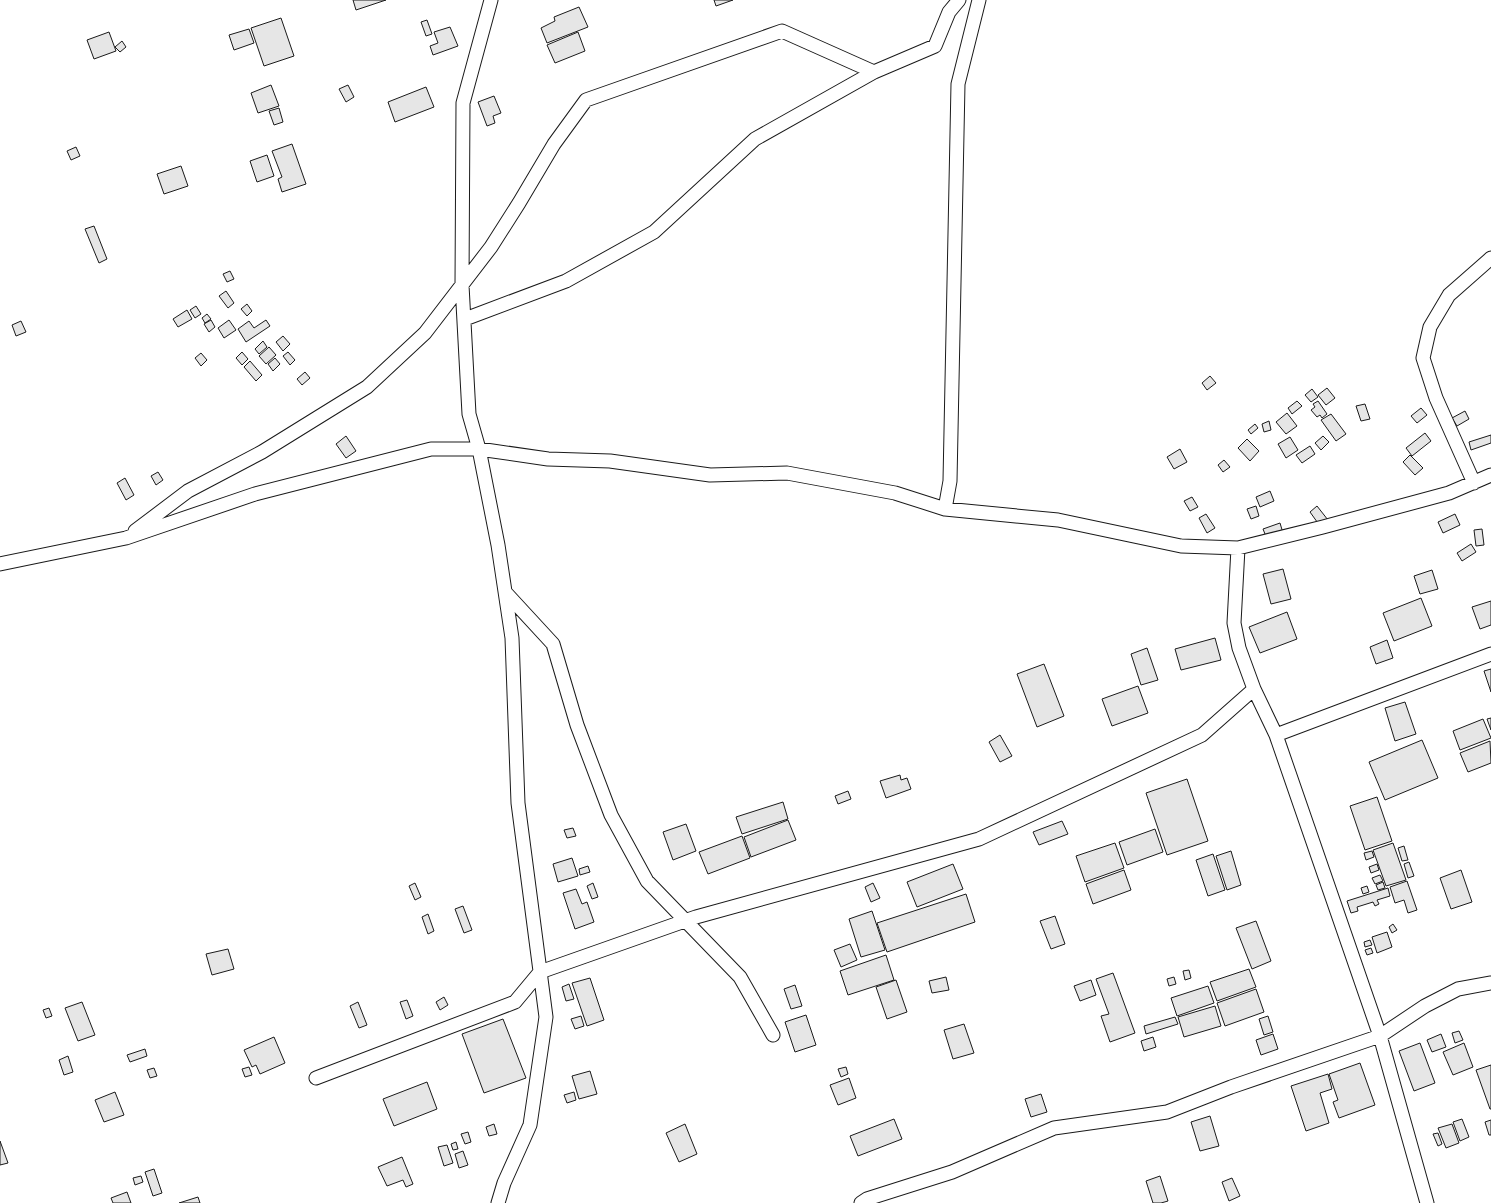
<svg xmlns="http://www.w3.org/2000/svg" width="1491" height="1203" viewBox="0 0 1491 1203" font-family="'PT Sans Narrow',sans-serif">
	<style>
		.building { fill: #e6e6e6; stroke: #1a1a1a }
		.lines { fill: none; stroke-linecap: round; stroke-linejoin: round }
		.street-casing { stroke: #1a1a1a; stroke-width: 15 }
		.street { stroke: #fff; stroke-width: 13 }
	</style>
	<rect width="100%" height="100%" fill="#fff"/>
	<path class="building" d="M353,0H386L356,10Z
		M714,0H733L716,6Z
		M579,7L588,27L547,43L541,28L555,21L554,17Z
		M281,18L294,56L264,66L251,28Z
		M427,20L432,34L426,36L421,22Z
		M450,27L458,46L433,55L430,46L438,43L434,32Z
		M249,29L254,43L234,50L229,35Z
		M109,32L116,51L94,59L87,40Z
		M578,32L585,51L555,63L547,45Z
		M122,41L126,47L120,52L115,47Z
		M271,85L279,106L258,113L251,93Z
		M348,85L354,97L346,102L339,89Z
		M426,87L434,107L395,122L388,102Z
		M494,96L501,113L493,116L495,123L487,126L478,102Z
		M279,108L283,122L274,125L269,111Z
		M292,144L306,184L282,192L278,179L282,177L272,151Z
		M76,147L80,156L71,160L67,151Z
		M267,155L274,176L257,182L250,161Z
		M181,166L188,186L164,194L157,174Z
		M94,226L107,259L99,263L85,229Z
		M230,271L234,279L227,282L223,274Z
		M226,291L234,303L228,308L219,296Z
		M247,304L252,311L247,316L241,309Z
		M196,306L201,314L195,318L190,310Z
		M187,310L192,319L178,327L173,319Z
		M207,314L211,319L205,323L202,318Z
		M211,320L215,327L209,332L204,324Z
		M229,320L236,330L224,338L218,328Z
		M266,320L270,326L246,342L238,329L249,321L254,328Z
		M21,321L26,332L16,336L12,325Z
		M283,336L290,344L283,351L276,342Z
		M263,341L267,347L259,354L255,349Z
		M269,347L276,355L266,364L259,356Z
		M242,352L248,359L242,365L236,358Z
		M288,352L295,360L290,365L283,356Z
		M201,353L207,360L201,366L195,358Z
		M275,358L280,364L273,371L268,364Z
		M250,361L262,375L256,381L244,367Z
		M305,372L310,378L302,385L297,379Z
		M1210,376L1216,383L1207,390L1202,383Z
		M1327,388L1335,398L1326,405L1318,395Z
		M1312,389L1318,397L1311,402L1305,395Z
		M1297,401L1302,406L1292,414L1288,408Z
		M1318,401L1327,414L1322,418L1320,415L1317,417L1311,410L1315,407L1313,404Z
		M1365,404L1370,419L1361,421L1356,406Z
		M1421,408L1427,415L1417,423L1411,416Z
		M1465,411L1469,419L1457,426L1452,418Z
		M1287,413L1297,426L1286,434L1276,422Z
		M1331,414L1346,434L1336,441L1321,420Z
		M1269,421L1271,430L1264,432L1262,424Z
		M1255,424L1258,428L1251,434L1248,430Z
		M1425,433L1431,441L1412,456L1406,448Z
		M1491,435V443L1471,450L1469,442Z
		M346,436L356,451L346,458L336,444Z
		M1323,436L1329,442L1321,450L1315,443Z
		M1290,437L1298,450L1286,458L1278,444Z
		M1247,439L1259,451L1250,461L1238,448Z
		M1310,446L1315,454L1302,463L1296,455Z
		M1180,449L1187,462L1174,469L1167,457Z
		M1410,455L1423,468L1415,475L1403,462Z
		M1224,460L1230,467L1223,472L1218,465Z
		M158,472L163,480L156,485L151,476Z
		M125,478L134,495L126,500L117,483Z
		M1270,491L1274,501L1260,507L1256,497Z
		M1192,497L1198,507L1190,511L1184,501Z
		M1256,506L1259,516L1251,519L1247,509Z
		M1317,506L1328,520L1320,526L1310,512Z
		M1206,514L1215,528L1207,533L1199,518Z
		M1455,514L1460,525L1443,533L1438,522Z
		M1280,523L1283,533L1267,539L1263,529Z
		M1482,529L1484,545L1476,546L1474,530Z
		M1471,544L1476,552L1462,561L1457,553Z
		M1283,569L1291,599L1271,604L1263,574Z
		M1432,570L1438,589L1420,594L1414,576Z
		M1421,598L1432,626L1394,641L1383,613Z
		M1491,601V625L1480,629L1472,607Z
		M1287,612L1297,639L1260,653L1249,627Z
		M1215,638L1221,660L1181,670L1175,649Z
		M1387,640L1393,658L1376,664L1370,647Z
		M1147,648L1158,680L1141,685L1131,654Z
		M1044,664L1064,716L1037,727L1017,674Z
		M1491,669V692L1484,671Z
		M1138,686L1148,713L1112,726L1102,699Z
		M1405,702L1416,734L1395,741L1385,708Z
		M1491,718V730L1487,719Z
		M1483,719L1491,738L1460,750L1453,731Z
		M1000,735L1012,756L1000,762L989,742Z
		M1422,740L1438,778L1385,800L1369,762Z
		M1490,741L1491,763L1468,772L1460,753Z
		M900,775L901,780L907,778L911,789L886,798L880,781Z
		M1187,779L1208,841L1167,855L1146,793Z
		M848,791L851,799L838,804L835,796Z
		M1377,797L1392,841L1365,850L1350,806Z
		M783,802L788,819L742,834L736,817Z
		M788,820L796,840L751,857L744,837Z
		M1062,821L1068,834L1039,845L1033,832Z
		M686,824L696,851L673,860L663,832Z
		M573,828L576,836L567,838L564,830Z
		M1155,829L1163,852L1127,865L1119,842Z
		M742,836L750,858L708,874L699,852Z
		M1115,843L1124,868L1085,882L1076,856Z
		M1393,843L1406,880L1386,886L1373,850Z
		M1404,846L1408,860L1402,861L1398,848Z
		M1231,851L1241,885L1227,890L1216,856Z
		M1372,851L1374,857L1366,860L1364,853Z
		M1213,854L1225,890L1208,896L1196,860Z
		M572,858L578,876L558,882L553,864Z
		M1409,862L1414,876L1408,878L1404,864Z
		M953,864L963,889L917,907L907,882Z
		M1377,864L1379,870L1371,873L1369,867Z
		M588,866L590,872L580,875L579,869Z
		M1124,870L1131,890L1093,904L1086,884Z
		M1461,870L1472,902L1451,909L1440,878Z
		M1380,875L1383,881L1375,884L1372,878Z
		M1407,881L1417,910L1408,913L1404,900L1395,903L1390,887Z
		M1383,882L1385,888L1378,890L1376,885Z
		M415,883L421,897L415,900L409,886Z
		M593,883L598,897L592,899L587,886Z
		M873,883L880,898L871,902L865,887Z
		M1367,886L1369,892L1363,894L1361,888Z
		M1388,888L1390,896L1377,900L1379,904L1375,906L1373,902L1357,907L1358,911L1351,913L1347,901Z
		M576,889L582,904L587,902L594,922L575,929L563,893Z
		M966,894L975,922L887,952L877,923Z
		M463,906L472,930L464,933L455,909Z
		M872,911L885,950L861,957L849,919Z
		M428,914L434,931L428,934L422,917Z
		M1055,916L1065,944L1051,949L1040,921Z
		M1256,921L1271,961L1252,969L1236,928Z
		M1393,924L1397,930L1392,933L1389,927Z
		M1387,932L1392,947L1377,953L1372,937Z
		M1370,940L1372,945L1365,947L1364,942Z
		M850,944L857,960L841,967L834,950Z
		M1371,948L1373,953L1367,955L1365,950Z
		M228,949L234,969L212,975L206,954Z
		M886,955L894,980L848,995L840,971Z
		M1249,969L1256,987L1217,1001L1210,982Z
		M1189,970L1191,978L1185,980L1183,971Z
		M1113,973L1135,1033L1110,1042L1101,1016L1109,1014L1096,979Z
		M946,977L949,990L932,993L929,981Z
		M1174,977L1176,984L1169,986L1167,979Z
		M590,978L604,1020L587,1026L572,983Z
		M896,980L907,1012L887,1019L876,987Z
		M1091,980L1096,995L1080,1001L1074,986Z
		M569,984L574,999L566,1001L562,987Z
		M795,985L802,1006L791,1009L784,989Z
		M1208,986L1214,1003L1177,1016L1171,998Z
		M1256,989L1264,1012L1225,1026L1217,1003Z
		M444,997L448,1005L440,1010L436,1002Z
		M407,1000L413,1016L406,1019L400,1002Z
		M82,1002L95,1035L78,1041L65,1008Z
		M358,1002L367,1025L359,1028L350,1006Z
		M1215,1006L1221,1026L1184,1037L1178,1017Z
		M49,1008L52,1016L46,1018L43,1010Z
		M806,1015L816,1045L795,1052L785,1022Z
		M581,1016L584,1026L575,1029L571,1019Z
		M1268,1016L1273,1032L1264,1035L1259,1019Z
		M1175,1017L1178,1024L1146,1034L1144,1026Z
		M503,1019L526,1078L484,1093L462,1034Z
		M964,1024L974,1053L953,1059L944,1030Z
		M1459,1031L1463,1040L1455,1043L1452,1033Z
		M1273,1034L1278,1049L1261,1055L1256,1040Z
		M1441,1034L1446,1047L1432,1052L1427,1040Z
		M274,1037L285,1063L260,1074L256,1065L252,1067L244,1050Z
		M1153,1037L1156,1047L1144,1051L1141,1041Z
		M1420,1043L1435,1083L1414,1091L1399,1051Z
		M1464,1043L1473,1067L1453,1075L1443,1052Z
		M145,1049L147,1056L130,1062L127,1055Z
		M68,1056L73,1072L64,1075L59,1060Z
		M1360,1063L1375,1105L1339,1118L1333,1102L1338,1100L1329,1074Z
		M1491,1065V1109H1490L1476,1070Z
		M249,1067L252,1075L245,1077L242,1069Z
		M846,1067L848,1074L841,1077L838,1069Z
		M154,1068L157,1076L150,1078L147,1070Z
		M590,1071L597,1094L579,1099L572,1076Z
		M1328,1074L1332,1089L1320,1093L1329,1123L1306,1131L1291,1086Z
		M849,1078L856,1098L838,1105L830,1085Z
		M427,1082L437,1109L394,1126L383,1099Z
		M115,1092L124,1115L104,1122L95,1100Z
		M574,1092L576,1100L567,1103L564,1095Z
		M1041,1094L1047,1112L1031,1117L1025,1099Z
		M1210,1116L1219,1146L1200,1151L1191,1122Z
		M894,1119L902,1139L858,1156L850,1136Z
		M1462,1119L1469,1137L1460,1141L1453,1122Z
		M1491,1120V1135H1489L1485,1122Z
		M494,1124L497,1134L489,1136L486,1127Z
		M685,1124L697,1154L679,1162L666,1133Z
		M1452,1124L1459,1143L1446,1148L1438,1128Z
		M468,1132L471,1142L465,1144L461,1134Z
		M1438,1133L1442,1144L1438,1146L1433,1134Z
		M0,1141L8,1163L0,1165Z
		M456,1142L458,1149L453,1150L451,1144Z
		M447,1145L453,1163L444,1166L438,1147Z
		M463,1151L468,1165L459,1168L455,1154Z
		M402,1157L413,1184L406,1187L403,1180L387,1186L378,1167Z
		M154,1169L162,1193L153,1196L145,1172Z
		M141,1176L143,1182L135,1185L133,1178Z
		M1160,1176L1168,1201L1161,1203H1153L1146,1181Z
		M1232,1178L1240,1196L1229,1201L1222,1182Z
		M127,1192L131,1203H113L111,1198Z
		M198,1197L200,1203H179Z"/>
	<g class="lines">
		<defs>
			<path id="street" d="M491,0L463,103L462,285L469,414L479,449L498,545L512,638L518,803L546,1017L530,1125L504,1183L498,1203
				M465,319L566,281L654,232L755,139L874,72L935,46L949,12L959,0
				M1474,483L1436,398L1423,358L1430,327L1449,295L1491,258
				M945,509L950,481L958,84L979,0
				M135,531L188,491L262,452L367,387L425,333L491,247L519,203L554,144L586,100L782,31L874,72
				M0,564L126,538L255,494L431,449H479L548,459L610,461L710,475L787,473L895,493L945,509L1058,520L1181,546L1238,548L1323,527L1449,493L1491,475
				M506,593L553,644L577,725L611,815L647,881L740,977L773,1035
				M1254,689L1276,735L1380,1036L1425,1006L1458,989L1491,983
				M1276,735L1491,654
				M316,1078L515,1002L540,972L696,917L979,839L1202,735L1254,689L1239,648L1234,623L1238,548
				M861,1203L867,1199L952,1172L1054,1128L1167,1112L1231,1087L1380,1036L1427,1203"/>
		</defs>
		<use href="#street" class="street-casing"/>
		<use href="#street" class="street"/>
	</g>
</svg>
